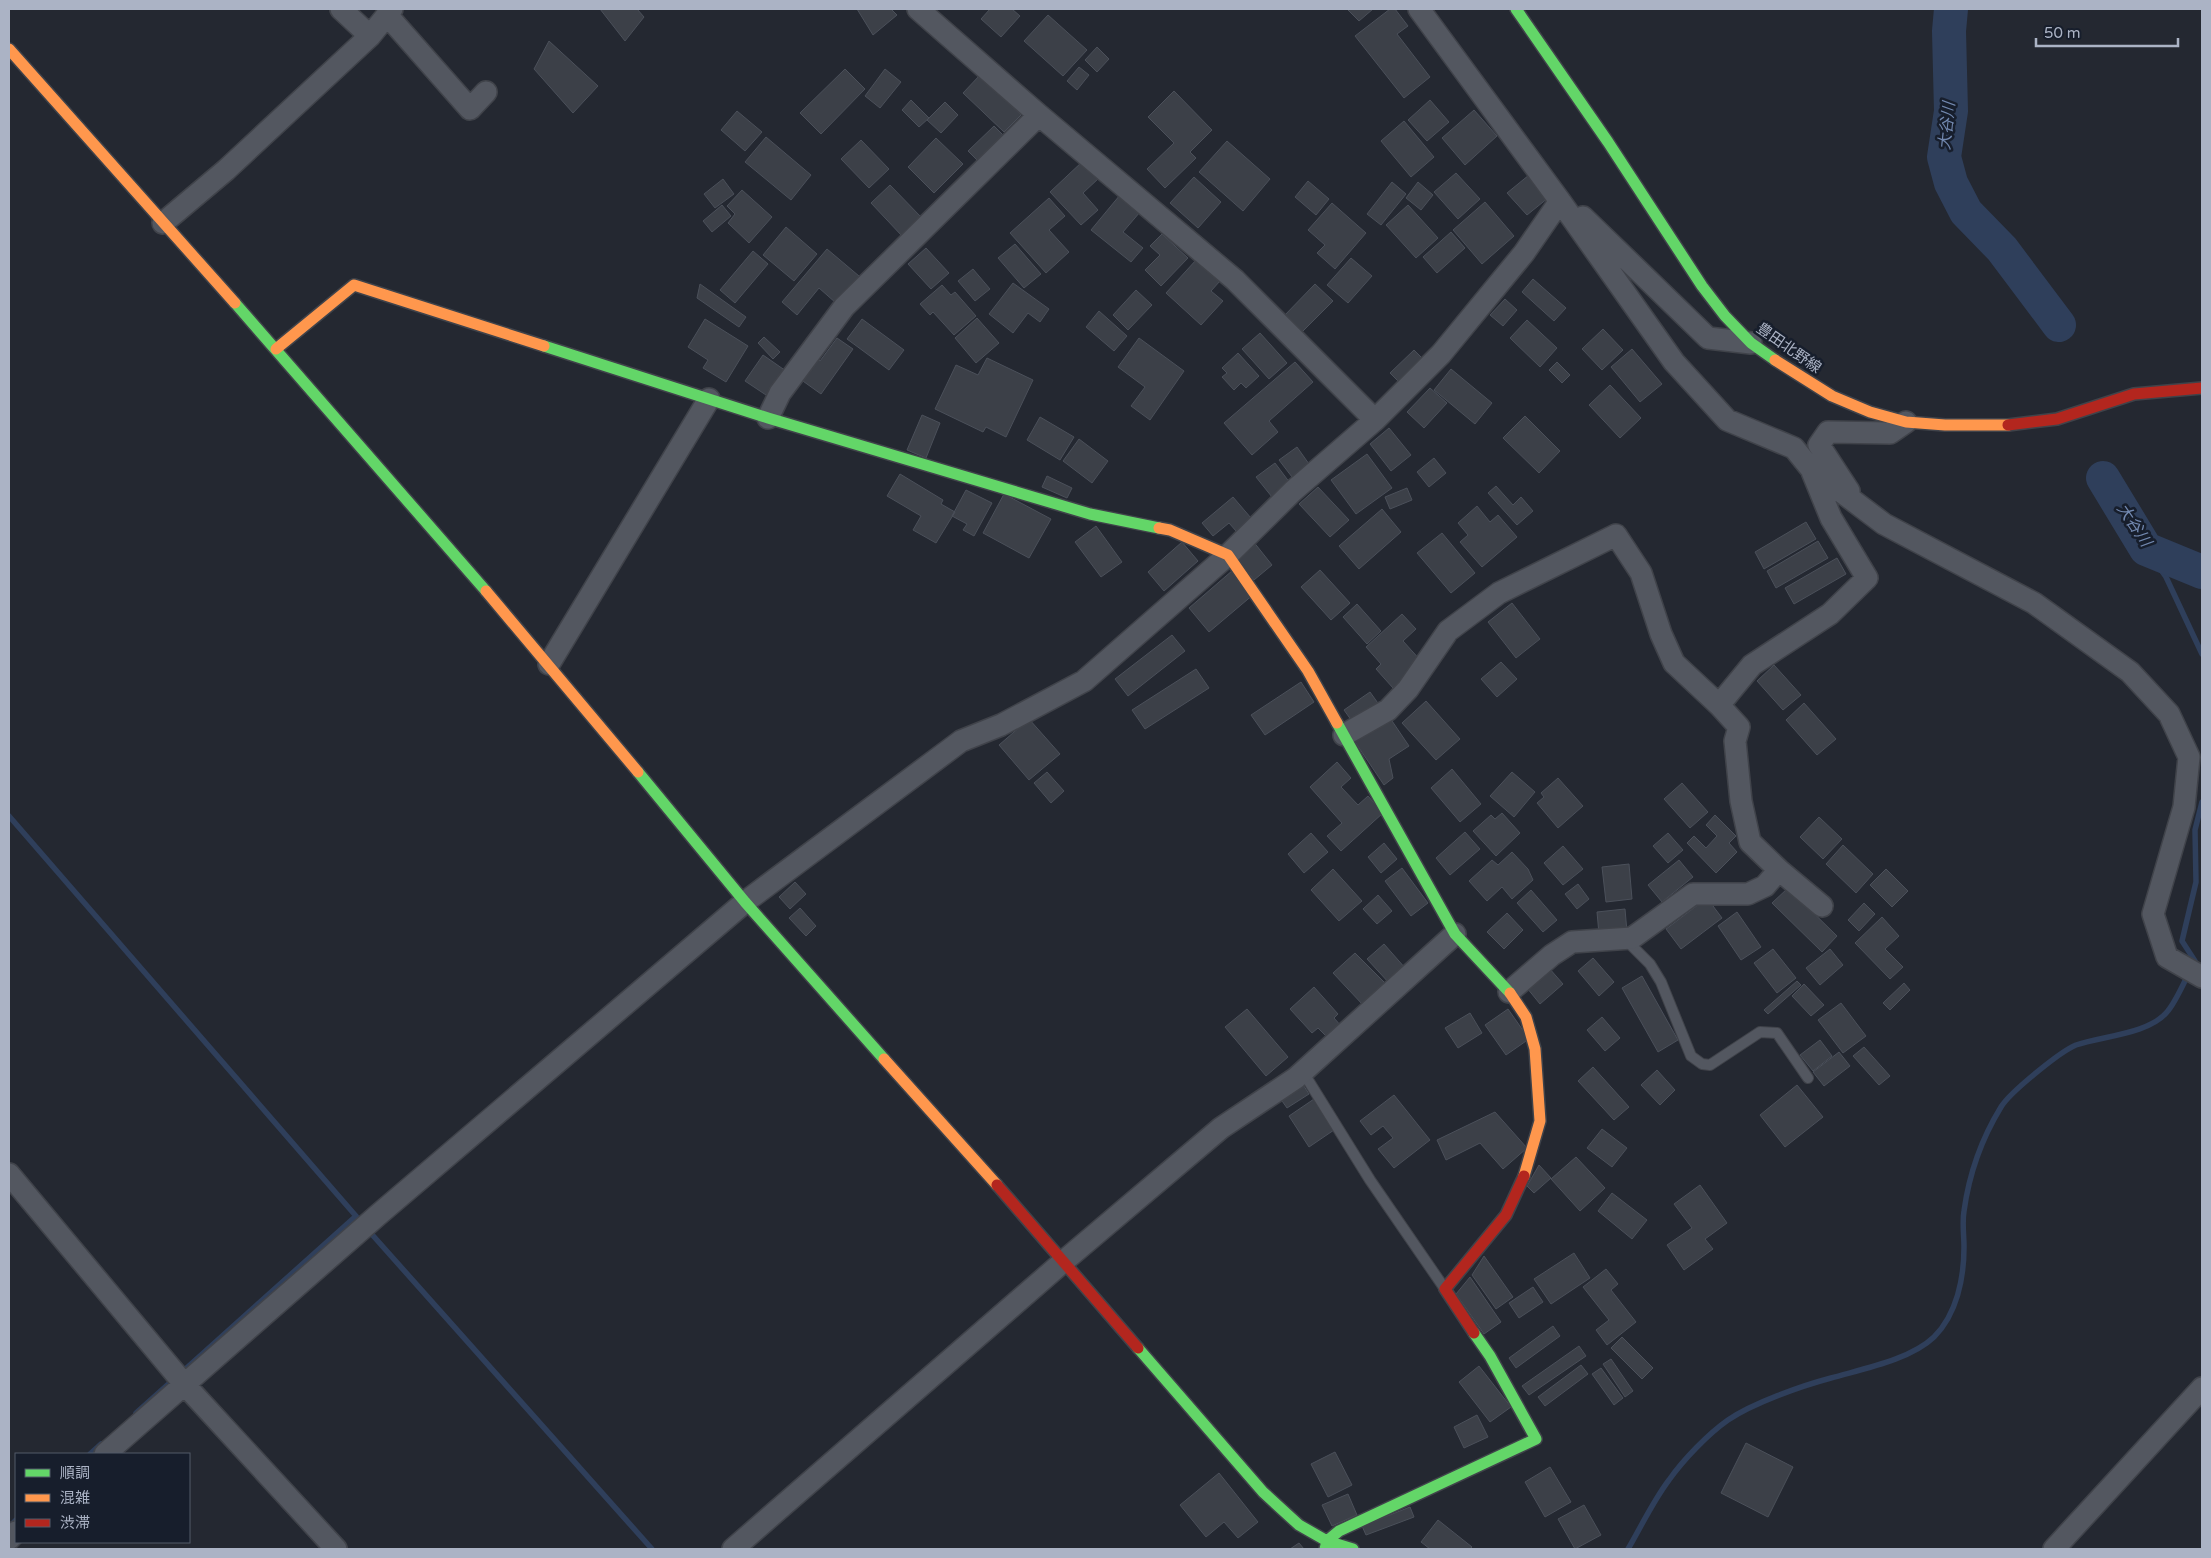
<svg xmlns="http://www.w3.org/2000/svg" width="2211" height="1558" viewBox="0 0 2211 1558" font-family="'Varela Round','Noto Sans JP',sans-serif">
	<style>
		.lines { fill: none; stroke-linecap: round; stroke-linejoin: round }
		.stream { stroke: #2f3f5b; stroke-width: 5.5 }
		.river { stroke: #2f3f5b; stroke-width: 34 }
		.building { fill: #3c4048; stroke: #4b505a }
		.lane-casing { stroke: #40434a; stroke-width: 12 }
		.street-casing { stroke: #40434a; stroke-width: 24 }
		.fast-casing { stroke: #40434a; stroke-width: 14 }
		.slow-casing { stroke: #40434a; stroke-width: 14 }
		.jam-casing { stroke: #40434a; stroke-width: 14 }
		.lane { stroke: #535760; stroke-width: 10 }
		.street { stroke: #535760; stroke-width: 21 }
		.fast { stroke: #63d668; stroke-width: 11 }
		.slow { stroke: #ff974d; stroke-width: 11 }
		.jam { stroke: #b3261e; stroke-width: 11 }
		.labels { text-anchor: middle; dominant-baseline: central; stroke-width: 5; stroke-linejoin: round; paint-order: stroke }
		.street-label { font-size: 15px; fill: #abb3c5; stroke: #171e2c }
		.water-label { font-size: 16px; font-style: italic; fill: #7288af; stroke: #171e2c }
	</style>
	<rect width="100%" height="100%" fill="#242831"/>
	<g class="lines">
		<path class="stream" d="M2146,549L2166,577L2202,654
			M9,816L362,1223
			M368,1230L652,1549
			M181,1373L356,1216
			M136,1413L174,1379
			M90,1454L101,1444
			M9,1527L16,1520
			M1628,1549C1641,1527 1653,1501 1669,1480C1683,1460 1708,1434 1728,1420C1753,1403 1801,1386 1831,1378C1862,1369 1910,1360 1934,1337C1957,1314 1964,1278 1964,1247C1964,1235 1962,1223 1964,1211C1969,1175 1982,1138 2001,1107C2010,1092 2061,1051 2076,1045C2102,1036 2149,1034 2167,1012C2177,1001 2187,975 2195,961L2182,941L2196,882L2195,830L2202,802"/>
		<path class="river" d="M1951,9L1949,31L1951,111L1944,157L1951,183L1966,212L2002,249L2059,325
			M2103,478L2146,549L2202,572"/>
	</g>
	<path class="building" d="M600,9H637L644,17L625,41Z
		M857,9H891L897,15L873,35Z
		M990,9H1012L1020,16L1001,37L981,19Z
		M1347,9H1373L1359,21Z
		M1390,9H1395L1408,26L1397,34L1430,77L1404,98L1355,36Z
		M1048,15L1087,50L1063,76L1024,41Z
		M549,41L598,86L573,113L534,69Z
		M1097,47L1109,59L1097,72L1085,60Z
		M1079,67L1089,75L1077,90L1067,81Z
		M845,69L865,89L821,134L800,113Z
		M885,69L901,82L880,108L865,96Z
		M980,75L1021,115L1004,132L963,93Z
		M1174,91L1212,130L1190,152L1196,158L1165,188L1147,169L1174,143L1148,117Z
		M911,100L929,118L919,127L902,110Z
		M1430,100L1449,122L1427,141L1408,120Z
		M945,102L958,115L941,133L927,120Z
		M1474,110L1497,136L1465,165L1442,138Z
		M737,111L762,132L745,151L721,130Z
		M1404,121L1434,157L1411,177L1381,141Z
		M994,126L1008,140L982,165L968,151Z
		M766,137L811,175L791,200L745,162Z
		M936,138L963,164L934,193L908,167Z
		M861,140L889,169L869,188L841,159Z
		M1227,141L1270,179L1243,211L1199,172Z
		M1083,161L1099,178L1083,193L1098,210L1081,225L1050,192Z
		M1456,173L1480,199L1458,219L1434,192Z
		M1529,175L1548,198L1527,215L1507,193Z
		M1194,177L1221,202L1198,228L1170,203Z
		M723,179L734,194L715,208L704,194Z
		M1308,181L1329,199L1316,215L1295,197Z
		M1392,182L1406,194L1381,225L1367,214Z
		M1418,182L1433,195L1421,210L1406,198Z
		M890,185L921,217L902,236L871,203Z
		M742,190L772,217L749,243L728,223L735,214L727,206Z
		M1120,195L1140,212L1123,232L1143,248L1131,262L1091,230Z
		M1049,198L1065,216L1049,230L1069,252L1046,273L1010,233Z
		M1485,202L1514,236L1482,264L1453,230Z
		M1332,203L1366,233L1335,269L1317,253L1325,245L1308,230Z
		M722,205L731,216L712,232L703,221Z
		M1408,205L1438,238L1416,258L1386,225Z
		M786,227L817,254L794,281L763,255Z
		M1451,232L1465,248L1437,273L1423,257Z
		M1162,234L1188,258L1161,286L1145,270L1160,255L1150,246Z
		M1015,244L1041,274L1024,288L998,258Z
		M926,248L949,273L931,289L908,264Z
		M827,249L859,276L836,303L819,288L797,315L782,302Z
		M753,251L768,264L735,303L720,290Z
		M1351,258L1372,276L1348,303L1327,285Z
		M1196,260L1220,281L1211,291L1223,301L1201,325L1166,293Z
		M973,269L990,289L975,301L958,281Z
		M1533,279L1566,308L1554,321L1522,292Z
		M1013,283L1049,309L1040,322L1028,313L1013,333L989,314Z
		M700,284L746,317L739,327L697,298Z
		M1315,284L1333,301L1299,335L1282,318Z
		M942,285L951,295L955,292L976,316L954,335L933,312L930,315L920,304Z
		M1136,290L1152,305L1128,330L1113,315Z
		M1505,299L1517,310L1503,326L1490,315Z
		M1099,311L1127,336L1114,351L1086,327Z
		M977,318L999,343L976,363L955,338Z
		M705,319L748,346L726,382L703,368L708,360L688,347Z
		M862,319L904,350L889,370L847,339Z
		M1527,320L1557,348L1540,367L1510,338Z
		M1603,329L1623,350L1602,370L1582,349Z
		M1260,333L1287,363L1269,379L1242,349Z
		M764,337L780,352L773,359L758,343Z
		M837,338L853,349L821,394L800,379L815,357L820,361Z
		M1139,338L1184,371L1150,420L1131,406L1145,387L1118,367Z
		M1632,349L1662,384L1640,402L1611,367Z
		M1414,350L1424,360L1400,383L1390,373Z
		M1238,353L1259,376L1246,388L1241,383L1234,390L1222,377L1227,373L1222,368Z
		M763,355L786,371L769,397L745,381Z
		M987,358L1033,380L1006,437L986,427L983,432L935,409L956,365L978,375Z
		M1295,362L1313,382L1269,421L1278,432L1252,455L1224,423Z
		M1557,362L1570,375L1562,383L1549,370Z
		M1451,369L1492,403L1475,424L1434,390Z
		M1610,385L1641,418L1620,438L1589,405Z
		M1430,388L1447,403L1424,428L1407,412Z
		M922,415L940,423L926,458L907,450Z
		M1525,416L1560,451L1539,473L1503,438Z
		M1040,417L1074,437L1060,460L1027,440Z
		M1389,428L1411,455L1391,471L1370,444Z
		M1079,439L1108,461L1092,483L1063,461Z
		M1297,447L1309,464L1292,477L1279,460Z
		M1367,454L1392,488L1356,514L1331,480Z
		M1434,458L1446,473L1429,487L1417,472Z
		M1275,463L1290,483L1272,497L1256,477Z
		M900,474L943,500L941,504L955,512L936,543L913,530L921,516L887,496Z
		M1047,476L1072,488L1067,498L1042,487Z
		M1496,486L1513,505L1521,497L1533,511L1517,525L1488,493Z
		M1318,487L1349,520L1330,537L1299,504Z
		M1407,488L1412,500L1390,509L1385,497Z
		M966,490L992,503L974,536L963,530L967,524L952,516Z
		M1004,494L1051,519L1029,558L983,533Z
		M1233,497L1251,518L1236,531L1229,523L1213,536L1202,523Z
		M1477,506L1490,522L1498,515L1517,537L1482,567L1460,542L1468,535L1458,523Z
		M1382,509L1401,532L1359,569L1339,546Z
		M1806,522L1816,539L1764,569L1755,552Z
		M1096,526L1122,562L1101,577L1075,542Z
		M1245,531L1272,565L1254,580L1226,546Z
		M1442,533L1475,573L1451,593L1417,553Z
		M1818,541L1828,558L1776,588L1767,571Z
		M1182,542L1198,561L1164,591L1148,572Z
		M1837,558L1846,574L1794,604L1785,588Z
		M1233,570L1254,594L1209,632L1189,608Z
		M1320,570L1350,603L1331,620L1301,587Z
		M1512,603L1540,639L1516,658L1488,622Z
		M1357,604L1381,631L1367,644L1343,617Z
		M1402,614L1416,629L1403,641L1422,662L1393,688L1376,669L1381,664L1366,647Z
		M1172,635L1185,651L1128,696L1115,679Z
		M1501,662L1517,679L1497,697L1481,679Z
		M1774,665L1801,695L1783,710L1757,681Z
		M1196,669L1209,688L1145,729L1132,710Z
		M1301,682L1314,702L1265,735L1251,715Z
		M1370,692L1380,706L1354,724L1344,710Z
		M1426,701L1460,739L1436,760L1402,723Z
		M1804,703L1836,739L1817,755L1786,720Z
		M1388,715L1409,746L1389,759L1393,778L1384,785L1353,739Z
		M1029,719L1060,754L1029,780L999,745Z
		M1337,762L1351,778L1341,787L1358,805L1368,796L1383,813L1341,851L1327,836L1342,823L1310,787Z
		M1452,769L1481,804L1460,822L1431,788Z
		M1047,772L1064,791L1051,803L1034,783Z
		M1512,772L1535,792L1514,817L1490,796Z
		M1558,778L1583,806L1558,828L1537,803L1544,797L1541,793Z
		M1682,783L1708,812L1690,828L1664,799Z
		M1502,813L1520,833L1496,856L1473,831L1491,815L1495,819Z
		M1715,815L1736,836L1729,843L1737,852L1716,873L1687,843L1694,836L1706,848L1717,836L1706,825Z
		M1819,817L1842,839L1823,859L1800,837Z
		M1465,832L1480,849L1450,875L1436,858Z
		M1311,833L1328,852L1304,873L1288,854Z
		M1668,833L1683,850L1668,863L1653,846Z
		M1384,843L1397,859L1381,873L1368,857Z
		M1843,845L1873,874L1856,893L1826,864Z
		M1563,846L1583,869L1563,885L1544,863Z
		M1512,852L1528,869L1533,880L1512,899L1502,887L1487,901L1469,881L1492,860L1498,865Z
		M1679,860L1693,877L1662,902L1648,885Z
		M1629,864L1632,899L1606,902L1602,867Z
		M1402,868L1428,903L1411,916L1385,881Z
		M1333,869L1362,901L1339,921L1311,890Z
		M1886,869L1908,891L1892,907L1870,885Z
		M795,882L806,894L790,909L779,897Z
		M1578,884L1589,899L1577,909L1565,894Z
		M1788,888L1837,936L1822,952L1772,903Z
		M1531,890L1557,920L1543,932L1517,903Z
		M1378,895L1392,911L1377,924L1363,909Z
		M1707,898L1722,918L1681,949L1666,929Z
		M1864,903L1875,914L1859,931L1848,920Z
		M800,908L816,926L806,936L789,918Z
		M1625,909L1627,932L1599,934L1597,912Z
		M1737,912L1761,947L1741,960L1718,926Z
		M1507,913L1523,930L1504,949L1487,932Z
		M1882,917L1899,936L1885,949L1903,967L1890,979L1855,943Z
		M1384,944L1406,969L1390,984L1367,959Z
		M1773,949L1796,978L1777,993L1754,963Z
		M1830,949L1843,965L1820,985L1806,968Z
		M1355,953L1386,984L1363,1005L1333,973Z
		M1593,958L1614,982L1599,996L1578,971Z
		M1549,968L1563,984L1540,1004L1527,988Z
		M1642,976L1678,1040L1658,1052L1622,988Z
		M1797,981L1801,985L1768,1014L1764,1010Z
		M1904,983L1910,990L1890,1010L1883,1003Z
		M1804,984L1824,1005L1811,1016L1792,996Z
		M1314,987L1338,1014L1334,1018L1342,1027L1329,1039L1318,1028L1312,1033L1290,1009Z
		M1841,1003L1866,1036L1843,1053L1818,1020Z
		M1247,1009L1288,1057L1266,1076L1225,1027Z
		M1508,1009L1529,1039L1506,1055L1485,1025Z
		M1470,1013L1482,1033L1458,1048L1445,1028Z
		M1602,1017L1620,1038L1605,1051L1587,1030Z
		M1820,1040L1832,1056L1813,1071L1800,1055Z
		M1864,1047L1890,1076L1879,1085L1853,1056Z
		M1839,1052L1850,1066L1824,1086L1813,1072Z
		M1593,1067L1629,1107L1614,1120L1578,1081Z
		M1657,1070L1675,1090L1660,1105L1641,1085Z
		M1302,1083L1309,1094L1287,1108L1280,1098Z
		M1797,1085L1823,1117L1785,1147L1760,1115Z
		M1394,1095L1430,1140L1394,1168L1378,1149L1393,1138L1383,1126L1371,1135L1360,1121Z
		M1314,1099L1334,1130L1309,1147L1289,1116Z
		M1495,1112L1527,1148L1503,1169L1480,1143L1446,1160L1437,1140Z
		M1602,1129L1627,1148L1612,1167L1587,1148Z
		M1576,1157L1605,1188L1580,1211L1551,1179Z
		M1539,1165L1551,1178L1534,1193L1527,1186Z
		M1700,1185L1727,1223L1705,1239L1713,1249L1684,1270L1667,1245L1692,1228L1674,1204Z
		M1612,1193L1647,1220L1632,1239L1598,1211Z
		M1574,1253L1590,1278L1551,1304L1534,1279Z
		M1484,1256L1513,1297L1496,1309L1472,1275Z
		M1606,1269L1618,1284L1611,1290L1636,1322L1607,1345L1596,1330L1609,1320L1583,1287Z
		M1470,1277L1501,1322L1484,1334L1456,1294Z
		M1533,1287L1543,1302L1519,1318L1509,1303Z
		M1553,1326L1560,1336L1516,1368L1509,1358Z
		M1622,1337L1653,1368L1642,1379L1611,1348Z
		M1579,1346L1586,1356L1529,1395L1522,1386Z
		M1611,1359L1633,1391L1625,1397L1603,1364Z
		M1581,1365L1588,1374L1545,1406L1538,1397Z
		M1479,1366L1511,1407L1490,1422L1459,1382Z
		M1601,1368L1623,1398L1614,1405L1592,1374Z
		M1477,1415L1488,1437L1464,1448L1454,1427Z
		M1746,1443L1793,1467L1768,1517L1721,1493Z
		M1335,1452L1352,1485L1328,1497L1311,1464Z
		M1550,1467L1571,1502L1545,1517L1525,1482Z
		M1219,1473L1258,1522L1238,1538L1224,1522L1206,1537L1180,1505Z
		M1348,1494L1357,1515L1332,1526L1322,1505Z
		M1584,1505L1601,1535L1575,1549L1558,1519Z
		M1410,1507L1414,1517L1366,1535L1362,1526Z
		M1438,1520L1472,1547L1470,1549H1430L1421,1542Z
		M1299,1543L1304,1549H1290Z"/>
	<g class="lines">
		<defs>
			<path id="lane" d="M1625,939L1650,964L1661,982L1691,1056L1702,1064L1710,1065L1760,1032L1777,1033L1808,1078
				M1303,1072L1370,1180L1445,1289"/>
			<path id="street" d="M341,9L370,36
				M918,9L1039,115L1235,280L1375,420
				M1419,9L1560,201L1674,362L1727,420L1794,448L1811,469L1884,524L2034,603L2130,672L2169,714L2189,757L2184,807L2153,914L2167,957L2202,977
				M387,15L470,109L486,92
				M1583,217L1708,338L1751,343
				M163,223L226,170L370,36L392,9
				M768,418L780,393L844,307L1039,115
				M1849,491L1819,445L1828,432L1890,433L1906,422
				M549,664L709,399
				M1719,705L1752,665L1830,614L1867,578L1831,518L1811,469
				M1344,735L1388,710L1408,689L1448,631L1499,593L1616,535L1641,573L1661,634L1674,663L1719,705L1739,727L1735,741L1741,801L1750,842L1779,870L1822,906
				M1509,992L1552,955L1572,942L1632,938L1693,894H1748L1765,886L1779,870
				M9,1174L185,1385L336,1549
				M105,1454L378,1215L745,902L961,741L1001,725L1084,681L1228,555L1293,491L1375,420L1441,354L1524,253L1560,201
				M9,1539L16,1532
				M733,1549L1064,1261L1221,1128L1296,1078L1455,934
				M2054,1549L2202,1388"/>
			<path id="fast" d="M1516,9L1608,142L1702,286L1725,316L1751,343L1775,360
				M235,303L486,591
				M544,346L768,418L1090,514L1159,528
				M1337,723L1455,934L1510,993
				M638,772L745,902L884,1059
				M1138,1348L1263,1492L1299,1525L1327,1541L1353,1549
				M1325,1549L1327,1541L1339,1531L1536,1439L1490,1356L1474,1333"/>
			<path id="slow" d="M9,49L235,303
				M276,349L354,285L544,346
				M1775,360L1832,396L1870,412L1906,422L1945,425H2008
				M1159,528L1170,530L1228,555L1308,671L1337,723
				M486,591L638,772
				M1510,993L1526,1017L1535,1049L1540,1121L1524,1176
				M884,1059L997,1185"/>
			<path id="jam" d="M2008,425L2057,419L2134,394L2202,388
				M997,1185L1138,1348
				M1474,1333L1445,1289L1506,1215L1524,1176"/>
		</defs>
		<use href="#lane" class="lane-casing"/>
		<use href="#street" class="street-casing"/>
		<use href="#fast" class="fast-casing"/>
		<use href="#slow" class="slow-casing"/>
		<use href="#jam" class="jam-casing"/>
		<use href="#lane" class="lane"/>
		<use href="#street" class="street"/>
		<use href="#fast" class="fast"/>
		<use href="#slow" class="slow"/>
		<use href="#jam" class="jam"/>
	</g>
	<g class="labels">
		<g class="street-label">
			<text transform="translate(1789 348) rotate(35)">豊田北野線</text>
		</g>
		<g class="water-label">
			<text transform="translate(1947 126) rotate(-84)">大谷川</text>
			<text transform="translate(2134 525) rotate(56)">大谷川</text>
		</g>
	</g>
	<rect width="2211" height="1558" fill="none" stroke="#abb3c5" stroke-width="20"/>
	<rect x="15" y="1453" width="175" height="90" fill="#171e2c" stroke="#525a69"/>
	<rect x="25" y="1469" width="25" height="8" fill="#63d668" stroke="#525a69"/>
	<text x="60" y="1478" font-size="15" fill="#abb3c5">順調</text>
	<rect x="25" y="1494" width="25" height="8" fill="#ff974d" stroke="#525a69"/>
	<text x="60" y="1503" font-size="15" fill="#abb3c5">混雑</text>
	<rect x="25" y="1519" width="25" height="8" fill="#b3261e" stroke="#525a69"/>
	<text x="60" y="1528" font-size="15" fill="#abb3c5">渋滞</text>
	<path d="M2036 38v8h142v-8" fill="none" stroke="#abb3c5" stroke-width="2.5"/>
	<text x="2044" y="38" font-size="15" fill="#abb3c5" stroke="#171e2c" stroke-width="4" paint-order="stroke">50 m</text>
</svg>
